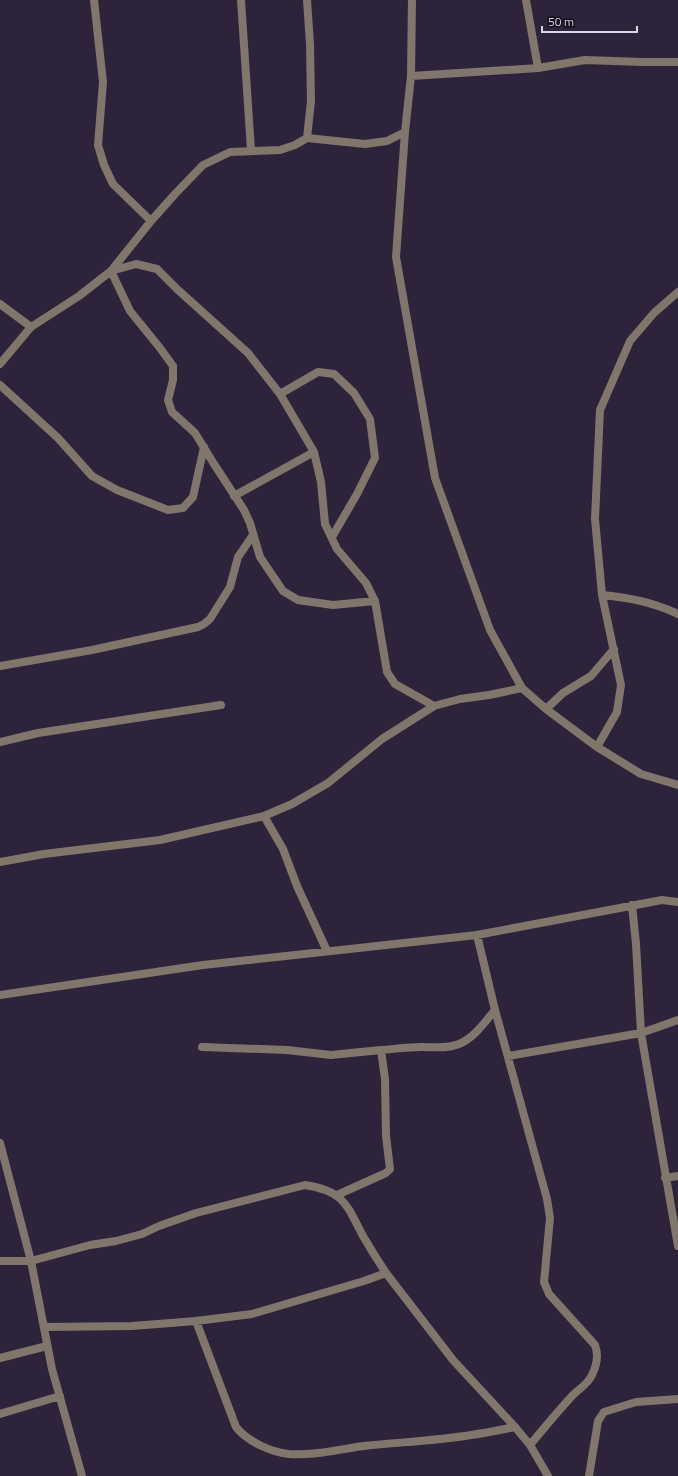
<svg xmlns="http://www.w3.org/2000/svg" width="678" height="1476" viewBox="0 0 678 1476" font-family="'Titillium Web',sans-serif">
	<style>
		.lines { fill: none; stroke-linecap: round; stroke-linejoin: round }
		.street { stroke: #80766c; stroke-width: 8 }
	</style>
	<rect width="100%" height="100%" fill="#2d243b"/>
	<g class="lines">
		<path class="street" d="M94,0L103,82L98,145L104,165L113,184L151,221
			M241,0L251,150
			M412,0L411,76L405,132L396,257L435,478L490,630L522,688L546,709L597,747L641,774L678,785
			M526,0L538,68
			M411,76L538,68L585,60L643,62H678
			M307,138L311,101L310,44L307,0
			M0,304L31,327
			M0,364L31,327L79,296L111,271L136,264L157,269L177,289L248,353L280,394L314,452L321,482L325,524L337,549L366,583L375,601L387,672L395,684L434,706
			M0,385L58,438L92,476L117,490L168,510L183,508L193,497L204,447
			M280,394L318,372L334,374L354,393L370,419L375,458L357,494L332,537
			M234,496L314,452
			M602,595C631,598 652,602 678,614
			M375,601L333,605L298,600L283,591L260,557L250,523L244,510L214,464L195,433L172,412L168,400L173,380V366L160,348L130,311L111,271L151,221L175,194L203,165L230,152L280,150L295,145L307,138L365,144L387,141L405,132
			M0,666L92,650L198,627L204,624L210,619L230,587L238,557L253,535
			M546,709L563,693L591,676L614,649
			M0,742L38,733L221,705
			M597,747L617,712L621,685L602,595L595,519L600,410L630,341L654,313L678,292
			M264,816L283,849L297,886L327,951
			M0,862L44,854L160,840L264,816L292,804L328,783L382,739L434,706L460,699L489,695L522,688
			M632,905L636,944L641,1033L678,1246
			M477,935L495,1010L547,1199L550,1218L544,1282L549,1294L595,1345C599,1356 597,1365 592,1375C588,1384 580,1388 573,1395C558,1411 544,1428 530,1445
			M0,995L203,965L477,935L662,900L678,902
			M202,1047L287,1050L331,1055L381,1050
			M508,1056L641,1033L678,1020
			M0,1143L31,1261L52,1369L82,1476
			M665,1178L678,1176
			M337,1195L386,1173L390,1169L386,1136L385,1079L381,1050C394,1049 408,1047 422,1047C434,1047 447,1049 459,1044C474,1038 485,1022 495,1010
			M0,1261H31L90,1245L116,1241L142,1234L159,1226L196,1213L305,1185C344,1191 346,1204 363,1236C370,1248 378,1261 386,1273
			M196,1321L236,1427C247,1441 270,1452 289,1454C314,1456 340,1449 364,1446C400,1442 435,1441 471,1435C486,1433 500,1430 515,1427
			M45,1327L132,1326L196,1321L252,1314L364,1281L386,1273L453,1360L515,1427L530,1445L548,1476
			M0,1358L47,1346
			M0,1414L60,1396
			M589,1476L598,1421L604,1412L636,1402L678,1399"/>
	</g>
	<path d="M542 26v6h95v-6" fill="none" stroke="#dcd7e6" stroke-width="2"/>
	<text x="548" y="26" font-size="12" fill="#dcd7e6" stroke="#130f1a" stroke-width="3" paint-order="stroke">50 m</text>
</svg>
